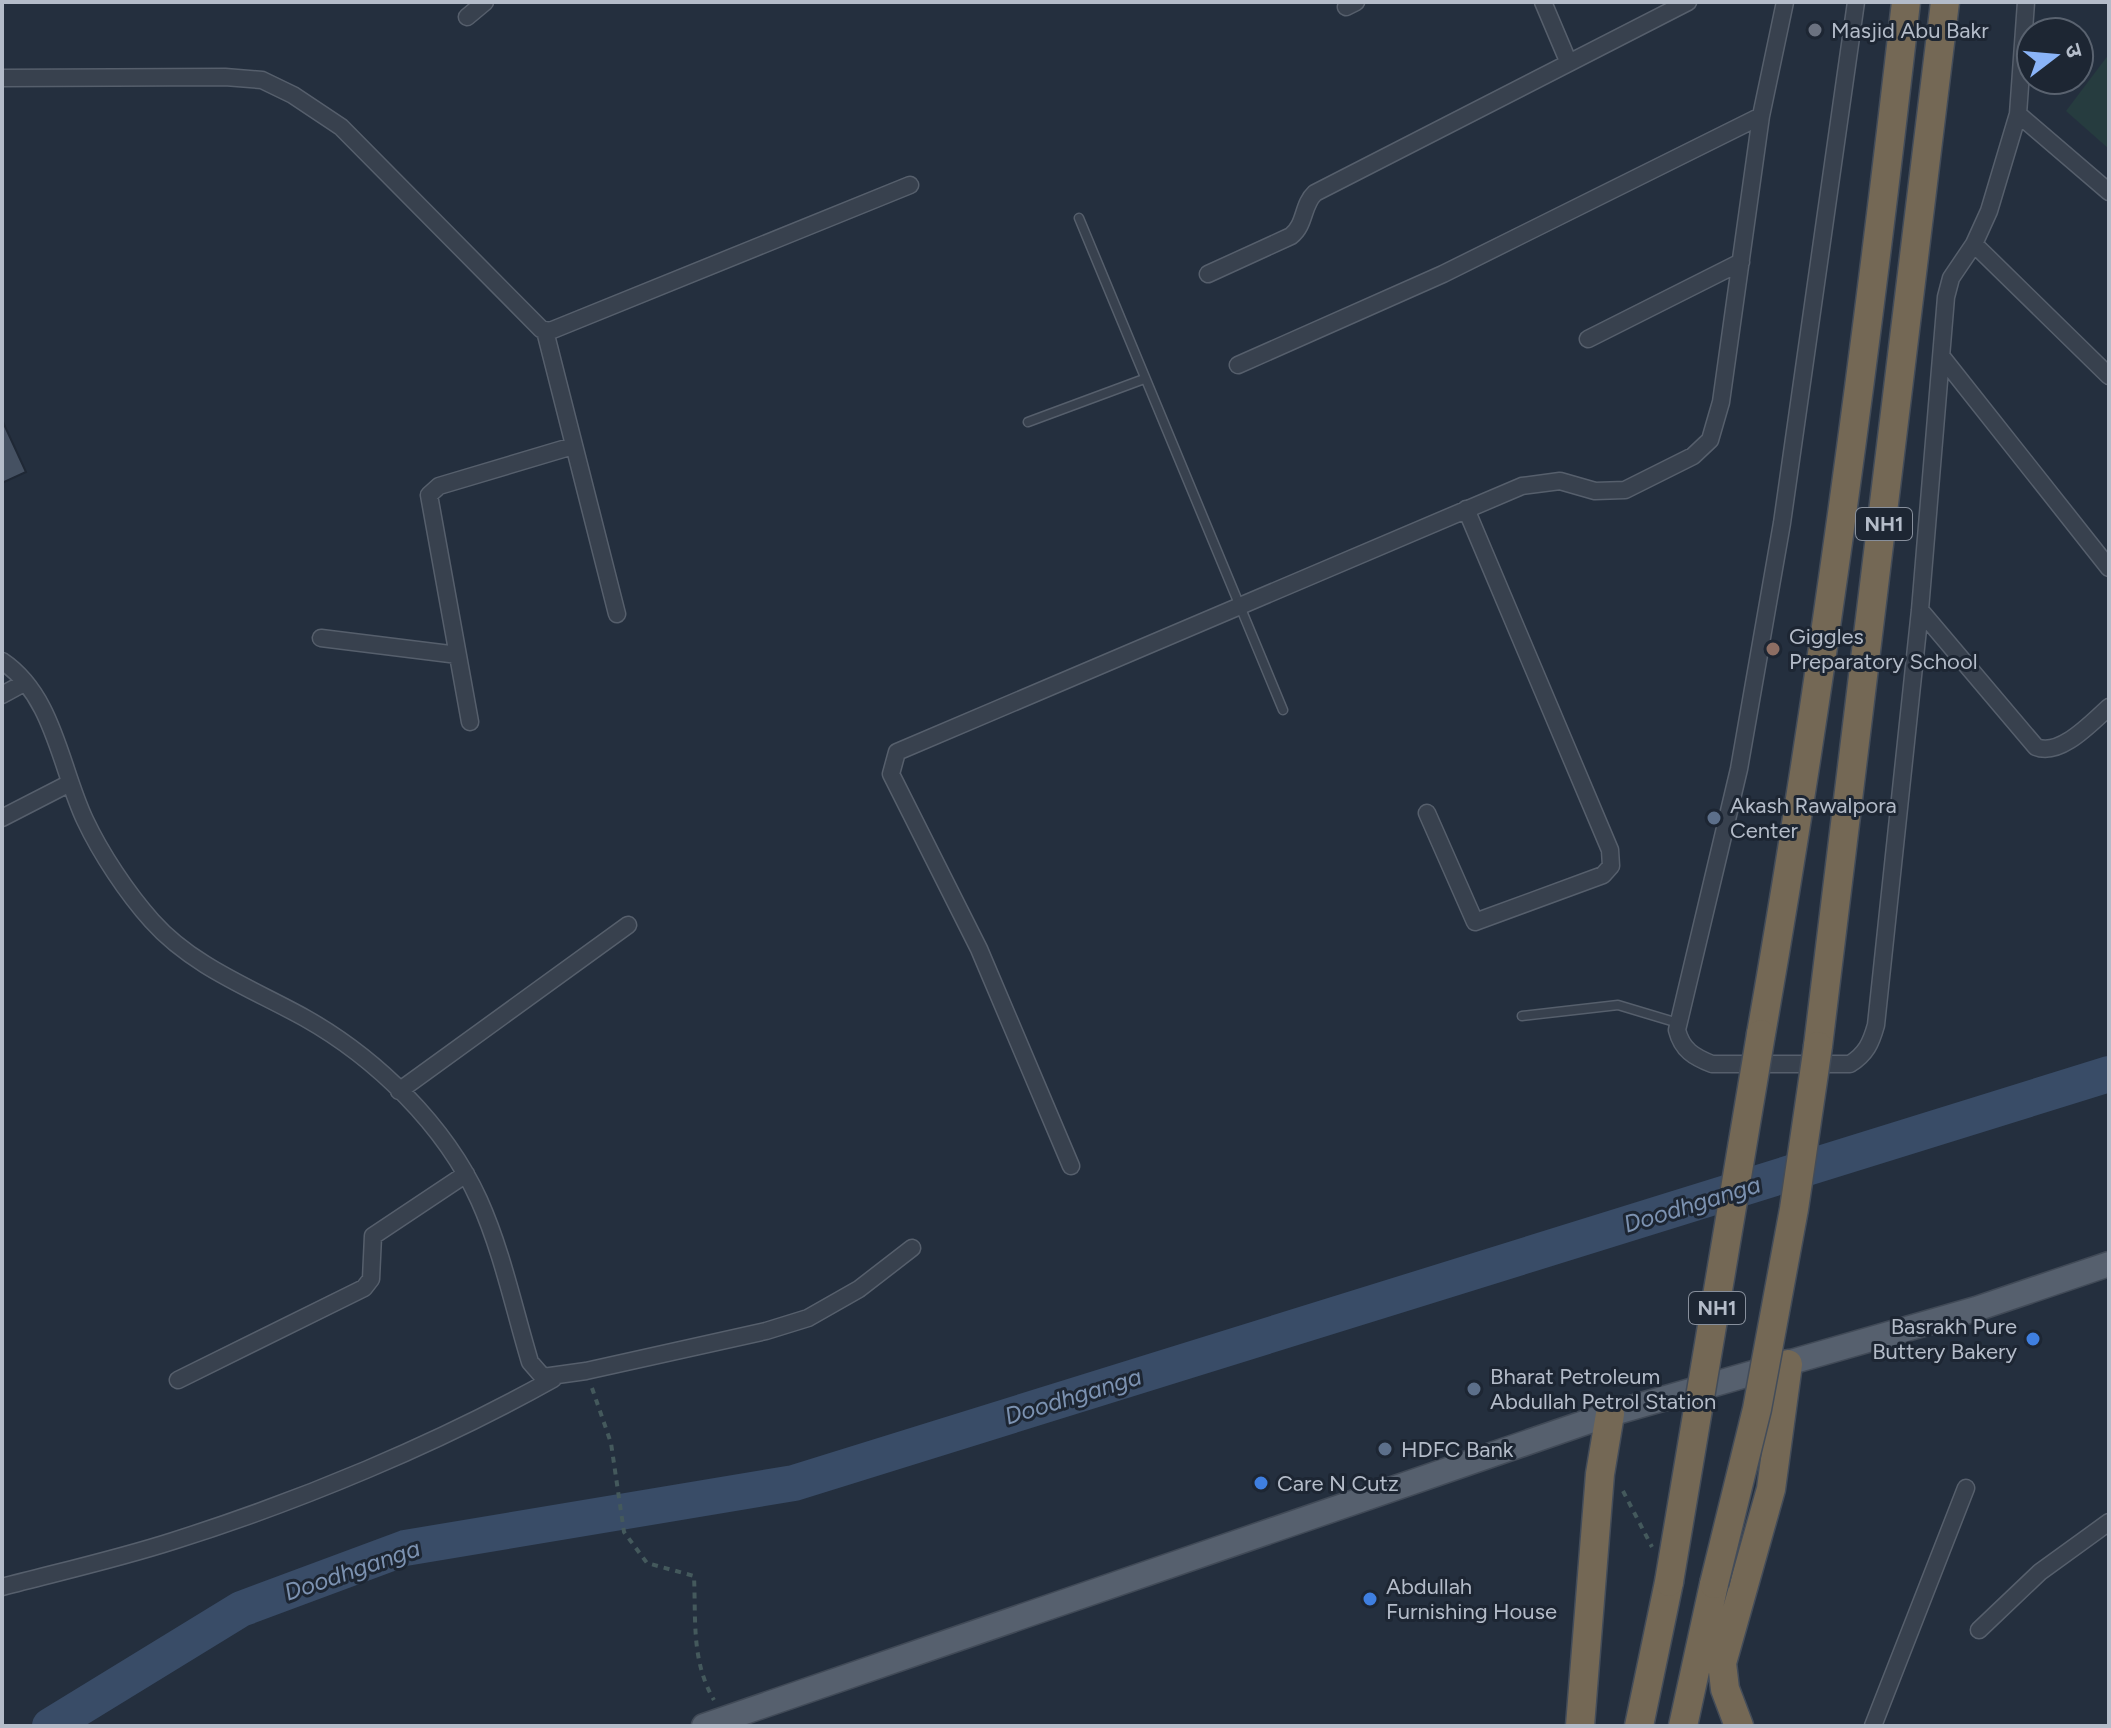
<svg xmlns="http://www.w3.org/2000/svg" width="2111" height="1728" viewBox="0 0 2111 1728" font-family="Figtree,'Noto Sans Devanagari',sans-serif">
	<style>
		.green { fill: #263c3f }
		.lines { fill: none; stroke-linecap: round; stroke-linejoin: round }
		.river { stroke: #394c67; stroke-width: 36 }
		.building { fill: #455162; stroke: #1f2835; stroke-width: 2 }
		.lane-casing { stroke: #565f6c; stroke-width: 11 }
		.street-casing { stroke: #565f6c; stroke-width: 19 }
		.primary-casing { stroke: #414a57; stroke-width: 27 }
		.highway-casing { stroke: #434c59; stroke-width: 31 }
		.path { stroke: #44595c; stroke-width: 4; stroke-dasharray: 6 6; stroke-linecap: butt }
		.lane { stroke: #38414e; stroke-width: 8 }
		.street { stroke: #38414e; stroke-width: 16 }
		.primary { stroke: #56606e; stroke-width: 24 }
		.highway { stroke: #746855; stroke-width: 28 }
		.highway-bridge-casing { stroke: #434c59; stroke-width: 31; stroke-linecap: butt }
		.highway-bridge { stroke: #746855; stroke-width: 28 }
		.worship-dot { fill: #6b7280; stroke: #1d2633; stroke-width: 3 }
		.education-dot { fill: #8d6e63; stroke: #1d2633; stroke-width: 3 }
		.service-dot { fill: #5c6f8a; stroke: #1d2633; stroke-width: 3 }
		.shop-dot { fill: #3f7fe0; stroke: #1d2633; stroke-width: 3 }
		.labels { text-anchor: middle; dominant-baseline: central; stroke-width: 6; stroke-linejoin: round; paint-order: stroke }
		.shield { fill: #1d2633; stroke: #878f9c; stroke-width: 2 }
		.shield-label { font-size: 20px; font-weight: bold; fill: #b4bcc9 }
		.poi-label { font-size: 22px; fill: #b4bcc9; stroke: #1d2633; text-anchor: start }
		.water-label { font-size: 24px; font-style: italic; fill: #7c92b1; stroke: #1d2633 }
	</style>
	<rect width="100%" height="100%" fill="#242f3e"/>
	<path class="green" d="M2109,54V149L2066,111Z"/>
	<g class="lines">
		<path class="river" d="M50,1726L241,1609L405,1548L794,1483L2109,1074"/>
	</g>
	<path class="building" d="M2,420L26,472L2,483Z"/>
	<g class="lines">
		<defs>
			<path id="lane" d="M1079,218L1283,710
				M1028,422L1144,379
				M1522,1016L1618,1005L1678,1023"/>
			<path id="street" d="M1543,2L1568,61
				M1856,2L1782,523L1739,769L1677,1030C1682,1050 1694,1057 1712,1064H1850C1866,1054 1871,1043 1876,1025L1920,610L1946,297L1951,278L1974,244L1989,211L2018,114L2026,2
				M1346,7L1356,2
				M467,17L485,2
				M2,78L225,77L262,80L293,95L341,127L541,329L550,331L910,185
				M2018,114L2109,192
				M1974,244L2109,376
				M1208,274L1291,236C1306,224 1302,205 1315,193L1688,2
				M545,331L617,614
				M1588,339L1741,262
				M1942,357L2109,568
				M1238,365L1443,274L1761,116
				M1920,610L2036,747C2060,757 2091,723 2109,707
				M321,638L458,655
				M2,661C54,696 60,767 85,820C101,854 127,893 152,921C193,967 253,989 305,1018C376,1058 445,1125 479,1200C502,1251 514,1309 530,1362L543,1377L586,1371L766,1331L808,1318L859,1289L912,1248
				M2,695L24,683
				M470,722L429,495L439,486L573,446
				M1427,813L1475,922L1603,875L1611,866L1610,850L1466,509
				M2,818L70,783
				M399,1091L628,925
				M1071,1166L979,949L891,774L897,752L1522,486L1560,481L1595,491L1625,490L1693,456L1710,440L1721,402L1761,116L1785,2
				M178,1380L364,1288L371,1279L373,1236L466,1174
				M2,1587C59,1572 117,1559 173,1541C300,1501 437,1444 553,1379
				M1979,1630L2040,1572L2109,1522
				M1873,1726L1966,1488"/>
			<path id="primary" d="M704,1726L1610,1414L1976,1309L2109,1264"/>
			<path id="highway" d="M1761,1034C1821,692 1867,347 1906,2
				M1818,1046L1945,2
				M1580,1726L1600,1474L1610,1414
				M1639,1726L1669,1582
				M1683,1726L1714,1584
				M1739,1726L1725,1689L1722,1663L1771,1489L1788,1364"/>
		</defs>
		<use href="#lane" class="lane-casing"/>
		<use href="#street" class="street-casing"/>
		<use href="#primary" class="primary-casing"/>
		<use href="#highway" class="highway-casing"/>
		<path class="path" d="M592,1388L611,1443L624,1532L647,1563L694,1576C696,1619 691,1661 714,1700
			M1623,1491L1652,1547"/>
		<use href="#lane" class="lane"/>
		<use href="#street" class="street"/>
		<use href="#primary" class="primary"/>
		<use href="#highway" class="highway"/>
		<defs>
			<path id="highway-bridge" d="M1669,1582L1761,1034
				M1714,1584L1757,1409L1794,1209L1818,1046"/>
		</defs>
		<use href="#highway-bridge" class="highway-bridge-casing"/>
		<use href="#highway-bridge" class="highway-bridge"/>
	</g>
	<circle class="worship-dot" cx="1815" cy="30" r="8"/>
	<circle class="education-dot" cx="1773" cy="649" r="8"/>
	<g class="service-dot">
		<circle cx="1714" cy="818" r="8"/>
		<circle cx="1474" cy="1389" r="8"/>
		<circle cx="1385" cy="1449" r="8"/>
	</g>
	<g class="shop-dot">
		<circle cx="2033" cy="1339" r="8"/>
		<circle cx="1261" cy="1483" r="8"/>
		<circle cx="1370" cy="1599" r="8"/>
	</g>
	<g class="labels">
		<g class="shield">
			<rect x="1856" y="508" width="56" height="32" rx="6"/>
			<rect x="1689" y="1292" width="56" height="32" rx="6"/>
		</g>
		<g class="shield-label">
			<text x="1884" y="524">NH1</text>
			<text x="1717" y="1308">NH1</text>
		</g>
		<g class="poi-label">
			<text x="1831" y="30">Masjid Abu Bakr</text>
			<text x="1789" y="636">Giggles<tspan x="1789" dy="25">Preparatory School</tspan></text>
			<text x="1730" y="805">Akash Rawalpora<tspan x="1730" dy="25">Center</tspan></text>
			<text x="2017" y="1326" text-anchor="end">Basrakh Pure<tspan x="2017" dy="25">Buttery Bakery</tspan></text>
			<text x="1490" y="1376">Bharat Petroleum<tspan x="1490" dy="25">Abdullah Petrol Station</tspan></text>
			<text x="1401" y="1449">HDFC Bank</text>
			<text x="1277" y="1483">Care N Cutz</text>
			<text x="1386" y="1586">Abdullah<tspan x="1386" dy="25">Furnishing House</tspan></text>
		</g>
		<g class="water-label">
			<text transform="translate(1692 1204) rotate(-17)">Doodhganga</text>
			<text transform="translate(1073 1396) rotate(-17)">Doodhganga</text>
			<text transform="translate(352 1570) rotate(-19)">Doodhganga</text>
		</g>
	</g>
	<rect width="2111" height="1728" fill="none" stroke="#b4bcc9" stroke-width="8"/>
	<g transform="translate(2055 56) rotate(74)"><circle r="38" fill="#1d2633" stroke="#59626f" stroke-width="2"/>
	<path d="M0-6L14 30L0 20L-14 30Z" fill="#8ab4f8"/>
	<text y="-12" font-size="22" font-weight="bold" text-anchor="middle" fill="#b4bcc9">उ</text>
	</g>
</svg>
